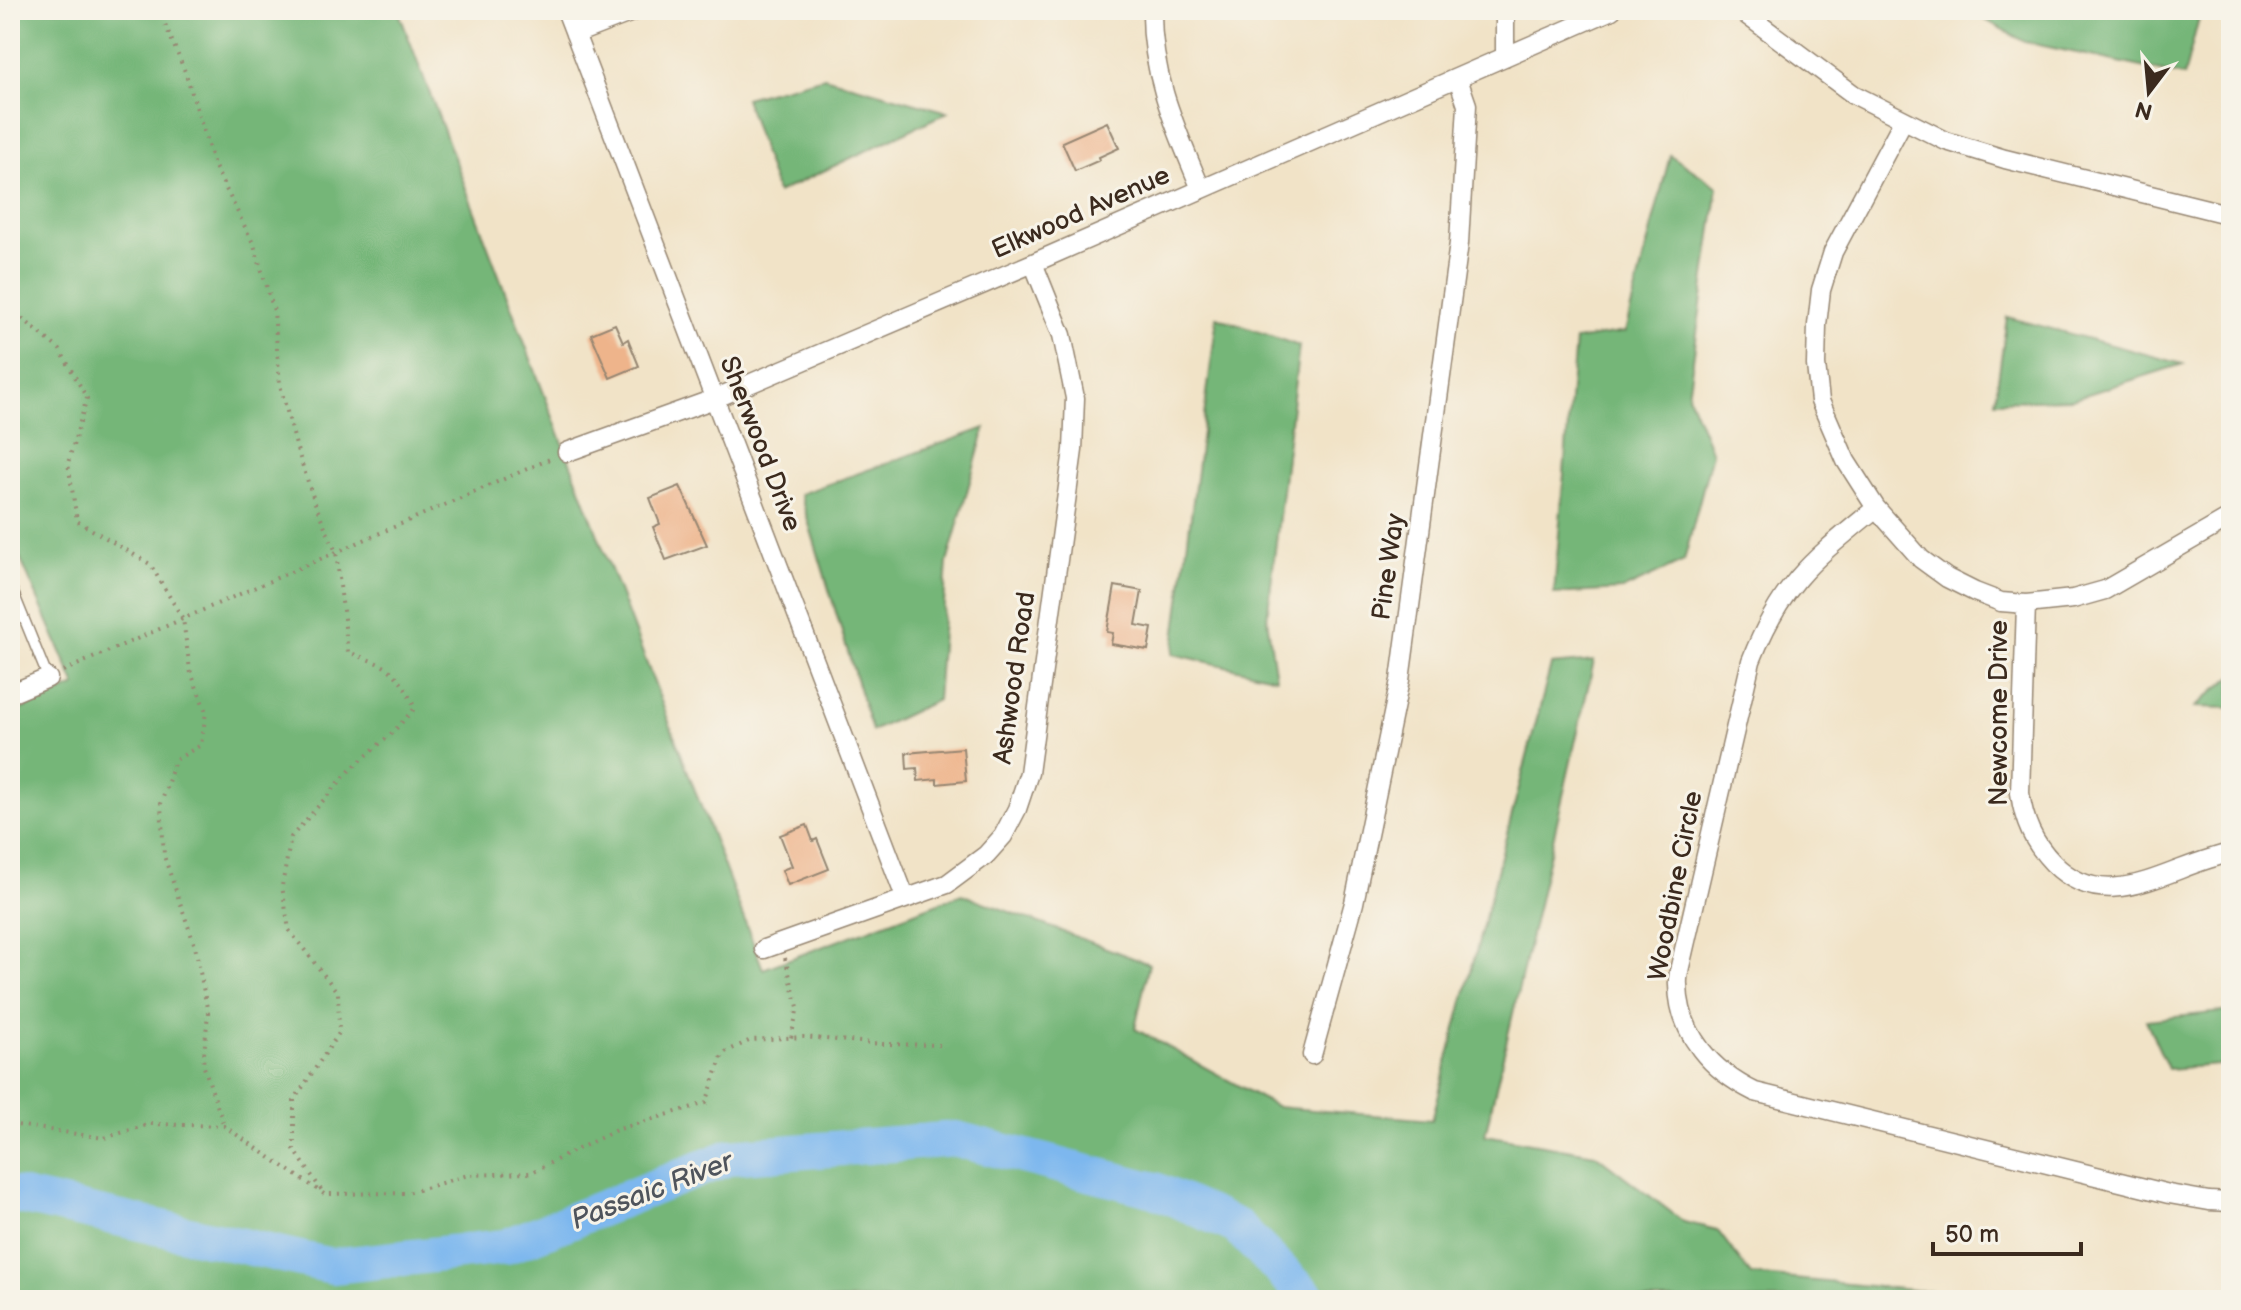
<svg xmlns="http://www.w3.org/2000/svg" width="2241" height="1310" viewBox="0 0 2241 1310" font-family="'Balsamiq Sans',sans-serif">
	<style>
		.forest { fill: #74b678; stroke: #58704b; stroke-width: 2 }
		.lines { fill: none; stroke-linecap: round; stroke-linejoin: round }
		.river { stroke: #7db7ee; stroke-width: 36 }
		.building { fill: #eeb48b }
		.service-casing { stroke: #968672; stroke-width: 12 }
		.minor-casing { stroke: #968672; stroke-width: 21 }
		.path { stroke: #968672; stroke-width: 4; stroke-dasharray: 2 6; stroke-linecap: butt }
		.service { stroke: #fff; stroke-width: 9 }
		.minor { stroke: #fff; stroke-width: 18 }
		.labels { text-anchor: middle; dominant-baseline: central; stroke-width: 6; stroke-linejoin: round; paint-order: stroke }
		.street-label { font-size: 26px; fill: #3b2a1e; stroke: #f7f3e8 }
		.water-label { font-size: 28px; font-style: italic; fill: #4f545c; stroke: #f7f3e8 }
	</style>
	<rect width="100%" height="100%" fill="#f7f3e8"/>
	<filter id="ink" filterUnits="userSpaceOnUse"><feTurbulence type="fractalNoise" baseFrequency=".0125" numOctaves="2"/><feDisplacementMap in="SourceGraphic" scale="16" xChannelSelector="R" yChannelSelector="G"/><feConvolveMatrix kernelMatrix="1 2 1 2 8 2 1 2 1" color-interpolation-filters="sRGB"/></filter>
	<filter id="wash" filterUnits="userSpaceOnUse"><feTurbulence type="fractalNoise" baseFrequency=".006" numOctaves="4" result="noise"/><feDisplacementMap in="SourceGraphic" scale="32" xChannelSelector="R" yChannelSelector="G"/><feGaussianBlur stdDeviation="1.8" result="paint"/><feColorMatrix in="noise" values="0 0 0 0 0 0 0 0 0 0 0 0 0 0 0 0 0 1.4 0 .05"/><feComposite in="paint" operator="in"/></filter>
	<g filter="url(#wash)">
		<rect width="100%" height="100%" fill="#f1e3c7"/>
		<path class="forest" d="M10,10H398L763,969L962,894L1149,964L1135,1029L1277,1107L1432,1120L1551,665L1594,661L1485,1135L1595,1154L1684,1222L1717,1230L1751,1275L2022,1300H10V714L76,686L10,535Z
			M1968,10H2201L2184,76L2025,42Z
			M824,77L948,112L777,193L745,98Z
			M1670,155L1718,187L1688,395L1712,453L1684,561L1622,590L1554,594L1575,340L1625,332Z
			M1217,317L1299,346L1267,619L1276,678L1173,654Z
			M2007,317L2183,364L2072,399L1995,401Z
			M985,428L947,563L937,700L872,731L800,494Z
			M2231,677V708L2195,707Z
			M2231,1011V1064L2168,1069L2146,1020Z"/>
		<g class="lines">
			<path class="river" d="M10,1194L332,1266L505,1247L730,1157L956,1139L1155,1190L1236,1226L1311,1300"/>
		</g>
		<g id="blocks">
			<path class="building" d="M1107,122L1119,148L1099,157L1100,160L1075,171L1062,142Z
				M615,324L623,342L628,339L639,366L610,378L591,334Z
				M680,486L707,545L666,560L653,527L660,524L650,498Z
				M1115,586L1142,591L1136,625L1152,628L1148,650L1111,644L1113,633L1107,632Z
				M963,748L966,781L937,784V779L918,781L917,768L907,769L906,753Z
				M807,825L813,841L817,839L829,869L788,885L782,870L792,866L780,835Z"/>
		</g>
	</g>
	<g filter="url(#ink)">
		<use href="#blocks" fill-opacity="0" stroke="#968672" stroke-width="2"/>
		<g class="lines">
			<defs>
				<path id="service" d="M10,584L48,678"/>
				<path id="minor" d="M566,10L905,897
					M1152,10C1151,76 1176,129 1201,189
					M1505,10V57
					M1740,10L1853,94L1946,141L2005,159L2231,215
					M575,34L637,10
					M1903,121L1833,252L1821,290L1817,325L1816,365L1820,401L1846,461L1876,508L1921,559L1947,578L1975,592L2001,602L2026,604L2073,599L2105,590L2231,517
					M567,452L714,399L1033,263L1612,10
					M1876,508C1813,560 1782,582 1751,661L1683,954C1681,963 1677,975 1678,985C1679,1035 1712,1071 1755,1092L2169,1194L2209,1201L2231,1202
					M2026,604L2020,793C2024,822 2033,842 2053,863C2108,919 2171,864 2231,853
					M10,694L48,678
					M764,949L947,884L986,855L1003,836L1017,809L1029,773L1073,450L1075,398L1062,335L1033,263
					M1312,1055L1354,903L1400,680L1459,243L1467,105L1458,79"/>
			</defs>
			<use href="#service" class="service-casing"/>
			<use href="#minor" class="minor-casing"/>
			<path class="path" d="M159,10L186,74L214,165L254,245L274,311L280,385L297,449L316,506L336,552L348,652C391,668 394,666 415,708L393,732L350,770L291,837L282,886L289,930L338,993L339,1033L294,1100V1149L324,1194
				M10,308L60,350L87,398L68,463L77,521L150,564L183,619L190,670L206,712L201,745L175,760L161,804L164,856L195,946L208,1013L203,1064L224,1126
				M63,671L550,459
				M785,958L798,1007L791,1038
				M10,1124L104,1138L150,1124L224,1126L324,1194L408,1193L468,1175L530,1173L616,1130L706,1103L723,1053L751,1040L803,1037L883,1044L944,1045"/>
			<use href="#service" class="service"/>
			<use href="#minor" class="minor"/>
		</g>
	</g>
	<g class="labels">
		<g class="street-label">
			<text transform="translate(1081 213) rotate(-24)">Elkwood Avenue</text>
			<text transform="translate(760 444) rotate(69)">Sherwood Drive</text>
			<text transform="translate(1389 567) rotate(-82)">Pine Way</text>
			<text transform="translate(1015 678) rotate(-82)">Ashwood Road</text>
			<text transform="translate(1999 713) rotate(-90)">Newcome Drive</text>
			<text transform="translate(1676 886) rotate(-79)">Woodbine Circle</text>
		</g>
		<g class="water-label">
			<text transform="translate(652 1191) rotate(-21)">Passaic River</text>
		</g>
	</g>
	<rect width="2241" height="1310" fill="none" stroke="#f7f3e8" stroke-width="40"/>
	<g transform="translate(2149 92) rotate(196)" stroke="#f7f3e8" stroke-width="6" paint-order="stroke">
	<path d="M0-6L14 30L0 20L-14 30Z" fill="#3b2a1e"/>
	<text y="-12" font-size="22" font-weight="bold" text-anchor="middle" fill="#3b2a1e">N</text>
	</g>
	<path d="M1933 1242v12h148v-12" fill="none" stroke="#3b2a1e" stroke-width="4"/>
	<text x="1945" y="1242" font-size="24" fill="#3b2a1e" stroke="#f7f3e8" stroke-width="6" paint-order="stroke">50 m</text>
</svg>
